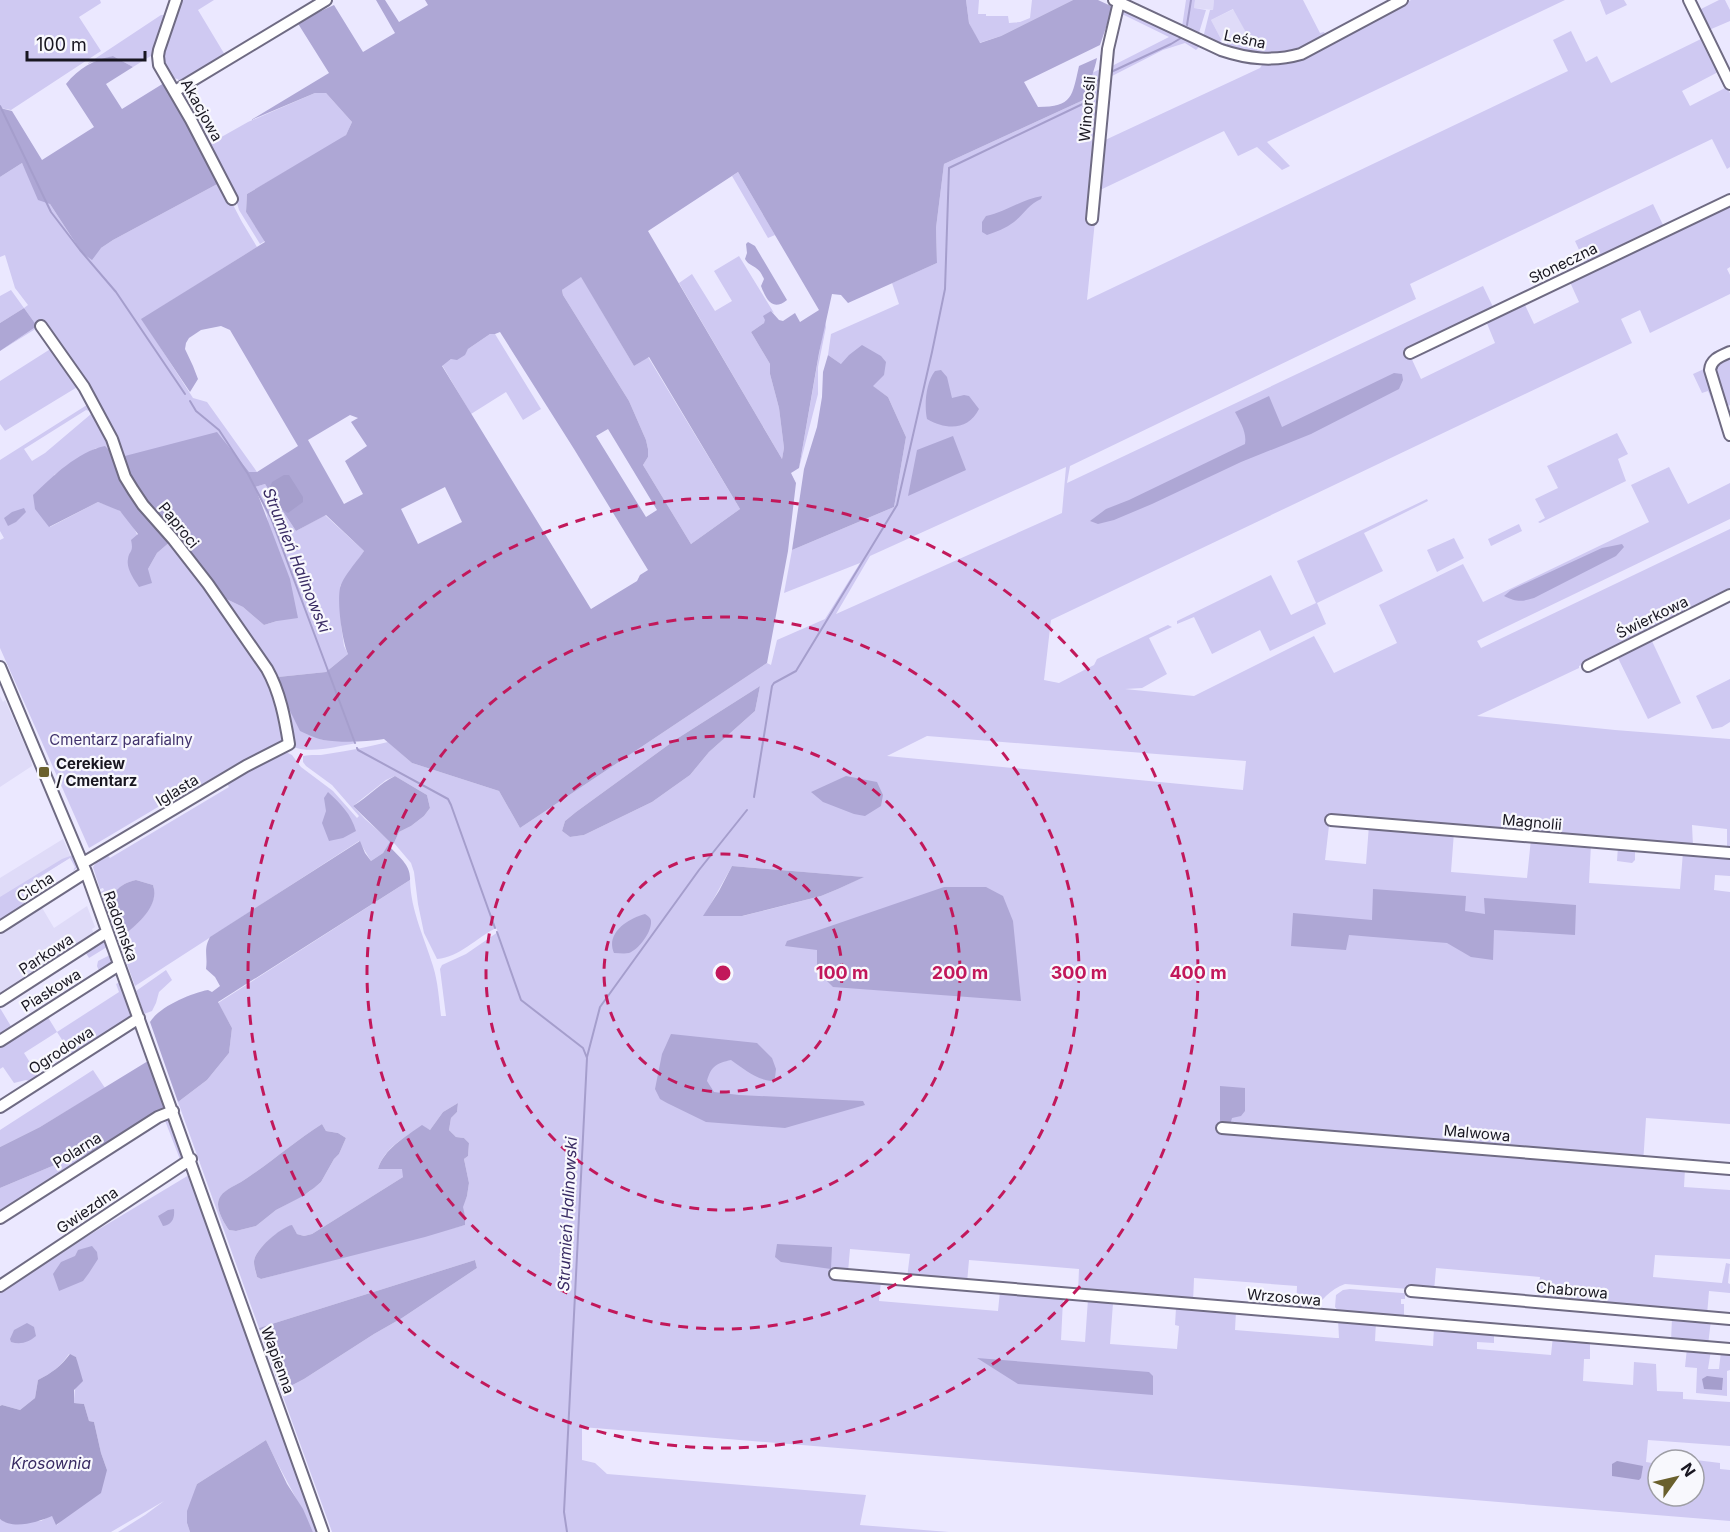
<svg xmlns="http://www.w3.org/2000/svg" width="1730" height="1532" viewBox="0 0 1730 1532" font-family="Inter,sans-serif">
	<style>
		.built { fill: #dfdbf8 }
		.green { fill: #cfc9f2; fill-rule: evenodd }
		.forest { fill: #aea7d5; fill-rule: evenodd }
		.water { fill: #a59ecc }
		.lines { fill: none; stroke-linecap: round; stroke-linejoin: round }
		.stream { stroke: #a59ecc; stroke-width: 2 }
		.minor-casing { stroke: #6f6b83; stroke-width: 14 }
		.minor { stroke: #fff; stroke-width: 10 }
		.ring { fill: none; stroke: #c2185b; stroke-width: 3; stroke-dasharray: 10 8 }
		.poi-dot { fill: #6a602d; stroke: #f8f8fd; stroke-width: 2 }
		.labels { text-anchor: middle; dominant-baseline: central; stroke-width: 4.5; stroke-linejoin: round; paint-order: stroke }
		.street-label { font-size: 15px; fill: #181620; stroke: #f8f8fd }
		.park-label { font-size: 15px; fill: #41336d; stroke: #f8f8fd }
		.poi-label { font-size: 15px; font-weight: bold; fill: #181620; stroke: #f8f8fd; text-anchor: start }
		.water-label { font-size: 16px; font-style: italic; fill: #382a63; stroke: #f8f8fd }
		.centre { fill: #c2185b; stroke: #f8f8fd; stroke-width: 3 }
		.ring-label { font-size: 18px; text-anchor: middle; font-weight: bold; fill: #c2185b; stroke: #f8f8fd; stroke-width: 4.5; stroke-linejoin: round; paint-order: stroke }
	</style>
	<rect width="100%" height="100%" fill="#ebe8ff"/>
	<path class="built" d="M1195,0H1214L1213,10L1194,8Z
		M1234,9L1249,38L1237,44L1221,39L1211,20Z
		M0,696L3,702L5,700L31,759L32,766L0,787Z
		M63,839L71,857L0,902V878Z
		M41,906L54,928L87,906L95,927L92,929L95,937L0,998V932Z"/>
	<path class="green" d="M0,0H100L101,3L79,17L101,51L11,110L0,108Z
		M179,0H214L198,10L225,55L185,81L179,83L178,79C169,79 166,69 162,62L165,43Z
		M966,0H979L978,14H986V16H1008L1009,23L1020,22L1030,18L1032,0H1073L1001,36L979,43L969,23Z
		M1186,0H1195L1194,8L1206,10L1198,36L1182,27Z
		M1214,0H1303L1320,33L1324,32L1326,36L1293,51L1269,56L1227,48V40L1237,44L1249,38L1233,9L1211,20L1221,39L1220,45L1205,39L1204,34L1210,10H1213Z
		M1411,0H1565L1267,142L1290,166L1282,170L1257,147L1238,156L1224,131L1098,191L1087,300L1568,71L1553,40L1571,31L1586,62L1597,56L1611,83L1703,38L1720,71L1682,91L1690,106L1727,87L1730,93V167L1727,169L1712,139L1410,284L1416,299L1070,466L1067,483L1483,286L1494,309L1408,351L1421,379L1495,343L1486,321L1524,303L1534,324L1579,302L1569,280L1730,203V267L1727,269L1730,275V294L1650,333L1640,310L1621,319L1632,343L1051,620L1044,680L1059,683L1094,665L1097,659L1168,625L1172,627L1149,638L1167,674L1142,688L1125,689L1194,696L1314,636L1334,673L1397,643L1379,605L1463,564L1483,602L1649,522L1631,485L1669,467L1688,504L1730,483V519L1477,641L1481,648L1730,529V592L1579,666V668L1477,716L1615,730L1730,739V850H1727V829L1692,825L1693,846L1410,825L1330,817L1325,860L1366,864L1369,825L1454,832L1451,872L1527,878L1531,839L1591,844L1589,883L1680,889L1683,852L1730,856V876L1715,875L1714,890L1730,892V1124L1646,1118L1643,1164L1685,1169L1684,1187L1730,1190V1259L1655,1255L1653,1277L1722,1283L1726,1263L1730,1264L1728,1283L1730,1284V1293L1709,1291L1707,1315L1614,1307L1612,1305L1606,1304L1603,1306L1579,1304V1302L1568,1303L1537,1301L1540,1277L1436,1268L1434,1291L1345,1284C1330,1289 1321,1301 1312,1312L1296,1311L1297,1286L1194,1278L1193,1303L1078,1293L1079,1269L969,1260L967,1283C960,1282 955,1277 949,1282L907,1278L910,1254L850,1249L848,1272L834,1271L833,1276L881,1281L879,1301L998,1311L1000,1291L1066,1297L1063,1300L1061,1340L1085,1342L1088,1299L1113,1303L1110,1344L1177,1349L1179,1326L1175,1325L1176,1308L1166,1307V1305L1236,1311L1235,1330L1336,1338H1339L1338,1319L1376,1322L1375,1341L1433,1346L1434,1327L1462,1329L1463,1332H1470L1472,1330L1494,1332V1343L1477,1342V1349L1551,1355L1553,1336L1590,1339V1359H1584L1583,1381L1633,1385L1634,1362L1656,1364L1657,1391L1683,1392V1399L1730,1402V1446L1648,1440L1646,1462L1658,1464V1496H1694V1462L1696,1460L1720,1463V1469L1730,1470V1521L582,1427V1460L595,1463L607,1474L866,1495L860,1525L949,1532H332L281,1391L304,1379L374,1334L402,1318L477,1268L475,1260L259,1328L178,1102L207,1080L229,1053L232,1028L218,1003L410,880C411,912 424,936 433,966C438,982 439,999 441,1016H446L440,969L442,965L466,954L498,932L496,928C476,938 460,957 437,959L424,933L418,904L414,872L411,863L394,843L399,832L411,826L424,816L430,808L427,795L395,776L386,780L353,806L365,819L391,842L383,853L371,861L359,841L135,986L101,892L104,890L103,888L100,889L93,867L96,863L95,860L106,853L110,858L229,787L226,782L282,750L292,755L301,767L333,791L357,818L359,816L332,785L306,766L303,762V756C311,754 319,756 327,754C348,751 368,747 388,742L412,763L499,791L520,828L767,663L771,665L777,640L825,619L860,563L784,593L792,550L894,507L906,437L888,397L828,355L831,334L899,304L892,283L937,263L936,228L944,164L1090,97V74L1100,69V55H1104L1103,92L1108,90V68L1169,37L1124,15L1118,17L1121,11L1123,10L1200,46L1196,50L1185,43L1163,50L1112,76L1109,109L1105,114L1103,141L1260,68L1262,65H1277L1304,57ZM1066,467L1062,513L836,614L870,556ZM760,686L755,711L709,752L690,775L652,802L584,835L570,837L562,831L565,821L576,812L675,740ZM927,736L1246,761L1243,790L887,756ZM732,866L863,877L838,889L821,896L743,916H704ZM136,880L153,885C159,906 138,924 123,935C102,917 106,886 136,880ZM458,1103L457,1112L451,1118L449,1130L456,1137L464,1138L469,1143L468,1156L464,1159L469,1183L467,1196L462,1207L465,1216V1225L261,1279L257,1277C256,1273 254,1267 254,1262C254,1250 281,1227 292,1226L297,1234L304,1236L312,1234L403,1177V1169H378C384,1148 405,1137 422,1126L430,1130L443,1112ZM322,1124L326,1131L338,1133L346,1138L339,1154L334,1159L321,1182L309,1192L276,1210L256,1226L236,1231L229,1230C224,1223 215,1208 219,1199C223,1191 234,1186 241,1182C269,1164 294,1142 322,1124Z
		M1600,0H1624L1627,5L1606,15Z
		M1719,0H1725L1730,10V21L1709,30L1699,10Z
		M161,15H165L167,18L154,54L133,67L113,56L87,64Z
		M315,93H326L352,122L346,135L338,141L247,194L246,212L265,241L260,244L239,210L235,196L209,144L248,122Z
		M22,163L29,177L50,204L82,253L101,248L113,240L221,182L242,222L257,247L142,319L193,398L207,402L257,472H249L121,457L117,442L119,437L117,434L113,436L79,386L5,431L0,424V381L52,348L37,328L0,351L37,326L24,308L0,323V296L11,290L24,308L28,305L15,288L5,255L0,257V177Z
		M738,172L775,235L768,238L732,176Z
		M1653,204L1664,227L1586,265L1575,241Z
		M739,256L774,313L771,311L764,323L751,332L770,364V374L779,408L784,448L782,459L679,283L692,274L715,311L732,301L714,271Z
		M581,276L634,366L648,357L740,509L691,544L643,465L648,457V449L646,440L629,401L563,295L562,290Z
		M825,320L826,327L818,367V394L799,468Z
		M490,334H495L541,409L523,420L506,392L471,414L442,365L451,359L464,355L468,349Z
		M1730,356V405L1725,407L1715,372L1719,362Z
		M1704,369H1707L1714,401L1713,403L1708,391L1702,393L1693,374Z
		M90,403L92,406L89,411L86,410L24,449L32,461L45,453L91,414L96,413L115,456L96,448L54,475L50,527L98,502C105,505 115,507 121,512C138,527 142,548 148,569L157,553L171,541L264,668L273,687L285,736L283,741L275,747L223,777L220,774L192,790L190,788L89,848L0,648V540L4,538L0,531V460Z
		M1617,433L1628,454L1618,459L1626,481L1540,523L1538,522L1545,518L1535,499L1558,488L1547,466Z
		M265,484L296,531L325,515L364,551L340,586L341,625L344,646L348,654L326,672L278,677L322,740L351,741L357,743C337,746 313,754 293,747L276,680L220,596L243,607L264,625L277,621L267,515L255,487Z
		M1427,499L1428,501L1364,533L1383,571L1317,603L1326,624L1270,651L1260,630L1212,654L1194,617L1177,624V621L1271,575L1291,615L1316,603L1297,561Z
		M1519,524L1522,531L1491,546L1488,539Z
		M1454,538L1464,558L1437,572L1427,550Z
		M1651,639L1681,703L1648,719L1616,654Z
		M1730,679V722L1722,727L1712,729L1696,696Z
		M1618,846L1635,848V860L1632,863L1617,861Z
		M73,855L78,867L73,871L75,867L70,858L20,889L30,905L0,925V897L62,859Z
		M104,937L107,947L89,958L84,950Z
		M110,955L113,965L47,1006L99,971L97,966L98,961Z
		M166,970L172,980L159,992L156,1003L152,1011L144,1014L136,991Z
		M120,982L133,1019L73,1057L57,1032L24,1053L39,1077L32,1082L26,1080L14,1083L3,1067L0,1069V1044L46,1014L57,1032L119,992L116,984Z
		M0,1008L12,1028L0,1036Z
		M93,1070L105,1088L40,1127L0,1147V1130Z
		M168,1115L185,1161L181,1162L164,1118Z
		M99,1151L0,1212V1188L69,1159Z
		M189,1175L317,1532H313C299,1501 280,1471 266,1440L197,1484L187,1523L190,1532H118L145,1515L164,1501L111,1532H0V1519L5,1522L41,1521L52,1515L57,1525L107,1470L101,1453L94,1422L89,1421L84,1404L74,1403C74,1387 80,1373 76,1357L69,1354C61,1366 52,1373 38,1380L35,1398L20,1410L2,1405L0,1406V1292L51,1258Z
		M1350,1289L1428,1295L1432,1297L1405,1295V1299H1401V1304H1404V1319L1341,1315L1335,1307L1336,1295L1343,1290Z
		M1672,1317L1711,1320L1708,1345L1686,1343L1684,1339H1678L1677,1342H1671Z
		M1687,1348L1711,1350L1708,1369H1719L1721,1351L1730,1352V1370L1727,1371V1396L1696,1393L1697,1368L1685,1367Z"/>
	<path class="forest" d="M376,0H385L399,22L428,5L425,0H966L969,23L980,43L1001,36L1073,0H1098L1113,7L1100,45L1024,82L1038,107C1073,107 1072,96 1079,66L1097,58C1094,73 1088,82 1090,97L944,164L936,228L937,263L848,303L841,295L832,294L819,353L799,468L791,473L796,483L788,551L767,663L520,828L499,791L412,763L384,739C365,742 342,743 323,740C315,738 307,734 300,731L285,701L278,677L326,672L348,654C342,640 337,603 340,588C342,578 358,560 364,551L326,515L296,531L265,484L255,487L290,579L298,618L277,621L264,625L243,607L220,596L171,541L157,553L148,569L152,583L139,587C134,579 126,569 128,559C129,550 134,553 131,540L138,534L120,511L98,502L49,527L35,509L33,495C53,476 77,452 105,446L115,456L121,457L217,432L249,472H257L298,446L230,330L221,326L201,330L189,338L186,343L185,349L193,366L198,379L190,392L141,319L265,242L246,212L247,194L346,135L352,122L326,93H315L251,120L329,73L297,22L334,5L363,52L395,33ZM738,172L819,310L800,322L795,313L783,321L779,320L771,311L763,316L765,320L764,323L751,332L770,364V374L779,408L784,448L782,459L648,231ZM581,277L634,366L649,357L740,509L691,544L643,465L648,457V449L646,440L629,401L563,295L562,290ZM500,332L574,449L648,570L640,575L637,581L591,609L442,366L451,359L457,360L465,355L468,349L490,334H495ZM350,415L358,418L351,422L367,446L345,461L363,494L344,504L308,440ZM608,429L657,510L646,517L596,436ZM445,487L462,522L418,544L401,509Z
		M113,56L133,67L106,84L122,109L164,83L221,182L113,240L101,248L92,260L82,253L50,204L38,200L22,163L0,177V108L12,111L42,160L94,127L66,84C79,68 93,60 113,56Z
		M1042,196L1041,199C1029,204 1024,214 1014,222C1006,228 996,232 987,235L982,232V222L986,216C1006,212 1022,199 1042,196Z
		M748,242L755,246L787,300C772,312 766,299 761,286L764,279C758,264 750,268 745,259L747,253L746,244Z
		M24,308L37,326L0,351V323Z
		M862,345L881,356L886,362L884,375L873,386L888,397L906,437L894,507L792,550L804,469L817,427L822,397L823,372L828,355L841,364L849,355Z
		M941,370L947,377L952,398L964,395L969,396L979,409C968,431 946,430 927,419C924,405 926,382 935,371Z
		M1394,373L1402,374L1403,380L1399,389L1311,434L1241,462L1152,504L1114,520L1098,524L1090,521L1106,509L1129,500L1245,444C1247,432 1240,422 1235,412L1269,396L1282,427Z
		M953,436L966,470L908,496L917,450Z
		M24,508L26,512L16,522L8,526L4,518L12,512Z
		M1622,544L1624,547L1616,556L1534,598C1521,602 1517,602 1504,596L1511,590L1602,548Z
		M760,686L755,711L709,752L690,775L652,802L584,835L570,837L562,831L565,821L576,812L675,740Z
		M395,776L427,795L430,808L424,816L411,826L399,832L394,843L390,847C399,857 411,865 410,880L218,1002L232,1028L229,1053L207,1080L178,1102L150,1022C159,1007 191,993 208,990L212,992L220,986L215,977L206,969C208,955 203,950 210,937L360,841L365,853L371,861L383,853L390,842L353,806C368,797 379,784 395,776Z
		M846,776L877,782L883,795L881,806L865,816L854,814L823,802L811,792Z
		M328,792C341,804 351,814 356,831L343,838L329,841L322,823L326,811L324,798Z
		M732,866L864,877L838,889L821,896L742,916H703L719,891Z
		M136,880L153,885C160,906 138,924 123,936C102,916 106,886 136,880Z
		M944,887H986L1003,896L1013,921L1021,1001L833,987L817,971V950L785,946L787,941Z
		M1373,889L1466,896L1465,911L1485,914L1484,898L1576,905L1575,935L1494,930L1493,960L1471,957L1447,943L1349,935L1346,950L1291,946L1293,913L1372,920Z
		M645,914C648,916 651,918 651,921C652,932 639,949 629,953C624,954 619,953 614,953C605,933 629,918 645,914Z
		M671,1034L757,1043L772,1058L776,1069L775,1078L771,1081C755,1079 744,1069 731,1060C717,1063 711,1066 707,1081L714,1092L739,1095L863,1101L865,1105L785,1128L706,1122L667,1103L660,1099L655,1089L662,1054Z
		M148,1061L165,1107L99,1151L69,1159L0,1188V1147L40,1127Z
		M1220,1086L1245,1088V1111L1241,1116L1232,1118L1230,1125L1220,1124Z
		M458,1103L457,1112L451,1118L449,1130L456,1137L464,1138L469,1143L468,1156L464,1159L469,1183L467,1196L463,1207L465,1216V1225L425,1237L261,1279L257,1277C256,1272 254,1267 254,1262C254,1250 281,1227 292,1225L297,1234L304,1236L312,1234L403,1177L402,1169H378C384,1149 405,1137 422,1125L430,1130L443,1112Z
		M322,1124L326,1131L338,1133L346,1138L339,1154L334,1159L321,1182L314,1188L303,1196L276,1210L256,1226L236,1231L229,1230C224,1223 215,1208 219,1199C222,1191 234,1186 241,1182C269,1164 294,1142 322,1124Z
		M174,1209C175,1218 172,1225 163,1226L158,1216L168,1210Z
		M777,1244L832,1247L831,1269L781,1262L775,1257Z
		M92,1246L97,1252L98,1259L89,1273L83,1281L59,1291L53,1274L61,1262L75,1256L78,1250Z
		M475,1260L477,1268L402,1318L374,1334L304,1379L281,1391L259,1328Z
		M27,1323L34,1327L36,1336C29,1342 21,1345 11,1342L10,1339L14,1330Z
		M977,1358L1149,1372L1153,1376V1395L1018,1384Z
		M266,1440L287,1484L303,1509L313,1532H190L187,1523V1511L197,1484Z"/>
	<path class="water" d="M284,475H289L303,497V502L288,513L283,510L270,487L272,482Z
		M70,1354L76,1357L83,1381L74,1390V1403L84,1404L89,1421L94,1422L101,1453L107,1470L101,1493L56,1525L52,1516C38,1522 13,1530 0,1519V1406L2,1405L20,1410L35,1398L38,1380C52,1373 61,1366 70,1354Z
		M1707,1376L1723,1378L1722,1390L1704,1389L1702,1379Z
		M1617,1461L1643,1466L1641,1478L1639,1480L1612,1476V1464Z"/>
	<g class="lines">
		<path class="stream" d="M1187,25L1191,0
			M1111,72L1171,44L1181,38
			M0,106L51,212L80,250L116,292L185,394
			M190,401L196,411L219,430L248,474L271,518L355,743
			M357,748L358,750L448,799L451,805L495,928
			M754,797L772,686L774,683L796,671L897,505L932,352L945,289L949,168L1091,100C1097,92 1092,84 1101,77
			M497,932L521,1000L583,1048L587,1058L564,1512L567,1532
			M587,1057L600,1007L699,870L747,810"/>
		<defs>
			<path id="minor" d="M176,0L159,50L158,56L159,65L191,120L232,199
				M1114,0L1221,50C1248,59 1273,62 1301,54L1402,0
				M1689,0L1730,84
				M175,91L326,0
				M1092,219L1108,49L1119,2
				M41,326L84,387L112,439L125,477L133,490L143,505L173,539L208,584L267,669C280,692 285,719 289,744L246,766L83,863
				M1730,352C1721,356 1711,359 1710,370L1730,435
				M1410,353L1730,200
				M1588,666L1730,595
				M0,667L86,872L323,1532
				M1331,820L1730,853
				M0,927L86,872
				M0,1001L107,932
				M0,1041L119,965
				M0,1107L139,1018
				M1222,1128L1730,1169
				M0,1218L158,1117L173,1111
				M835,1274L1730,1349
				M0,1286L191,1159
				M1411,1291L1730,1319"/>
		</defs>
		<use href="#minor" class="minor-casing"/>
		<use href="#minor" class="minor"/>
	</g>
	<g class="ring">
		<circle cx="723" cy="973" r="119"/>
		<circle cx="723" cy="973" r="237"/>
		<circle cx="723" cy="973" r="356"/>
		<circle cx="723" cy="973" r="475"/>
	</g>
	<rect class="poi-dot" x="38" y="766" width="12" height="12" rx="3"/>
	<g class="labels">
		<g class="street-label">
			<text transform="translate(1245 39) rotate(12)">Leśna</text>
			<text transform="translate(1087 109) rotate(-85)">Winorośli</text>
			<text transform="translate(202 110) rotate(61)">Akacjowa</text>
			<text transform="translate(1563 263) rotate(-26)">Słoneczna</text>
			<text transform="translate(179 525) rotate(51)">Paproci</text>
			<text transform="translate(1652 617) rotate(-26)">Świerkowa</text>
			<text transform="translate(177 790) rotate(-31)">Iglasta</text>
			<text transform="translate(1532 822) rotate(5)">Magnolii</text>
			<text transform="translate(35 887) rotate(-33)">Cicha</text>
			<text transform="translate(121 926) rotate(70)">Radomska</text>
			<text transform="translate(46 954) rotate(-33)">Parkowa</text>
			<text transform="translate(51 990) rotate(-32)">Piaskowa</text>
			<text transform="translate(61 1050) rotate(-33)">Ogrodowa</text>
			<text transform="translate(1477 1133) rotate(5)">Malwowa</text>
			<text transform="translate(77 1150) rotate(-32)">Polarna</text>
			<text transform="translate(87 1210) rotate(-34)">Gwiezdna</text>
			<text transform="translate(1572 1290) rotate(5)">Chabrowa</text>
			<text transform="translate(1284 1297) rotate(5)">Wrzosowa</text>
			<text transform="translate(278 1360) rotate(70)">Wapienna</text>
		</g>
		<g class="park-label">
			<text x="121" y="739">Cmentarz parafialny</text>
		</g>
		<g class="poi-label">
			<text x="56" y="763">Cerekiew<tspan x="56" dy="17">/ Cmentarz</tspan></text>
		</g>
		<g class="water-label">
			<text transform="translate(297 560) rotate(68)">Strumień Halinowski</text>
			<text transform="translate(567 1214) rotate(-87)">Strumień Halinowski</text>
			<text x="51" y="1463">Krosownia</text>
		</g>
	</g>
	<circle cx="723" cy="973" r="9" class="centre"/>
	<g class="ring-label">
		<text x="842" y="979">100 m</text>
		<text x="960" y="979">200 m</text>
		<text x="1079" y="979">300 m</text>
		<text x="1198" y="979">400 m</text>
	</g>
	<g transform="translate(1676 1478) rotate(56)"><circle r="28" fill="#f8f8fd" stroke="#9e9ea5" stroke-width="1.5"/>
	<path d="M0-4.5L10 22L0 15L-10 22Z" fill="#6a602d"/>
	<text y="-9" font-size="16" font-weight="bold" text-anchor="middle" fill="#181620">N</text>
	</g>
	<path d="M27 51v9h118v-9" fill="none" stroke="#181620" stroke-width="3"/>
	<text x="36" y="51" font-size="18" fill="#181620" stroke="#f8f8fd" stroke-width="4.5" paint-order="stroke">100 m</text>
</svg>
